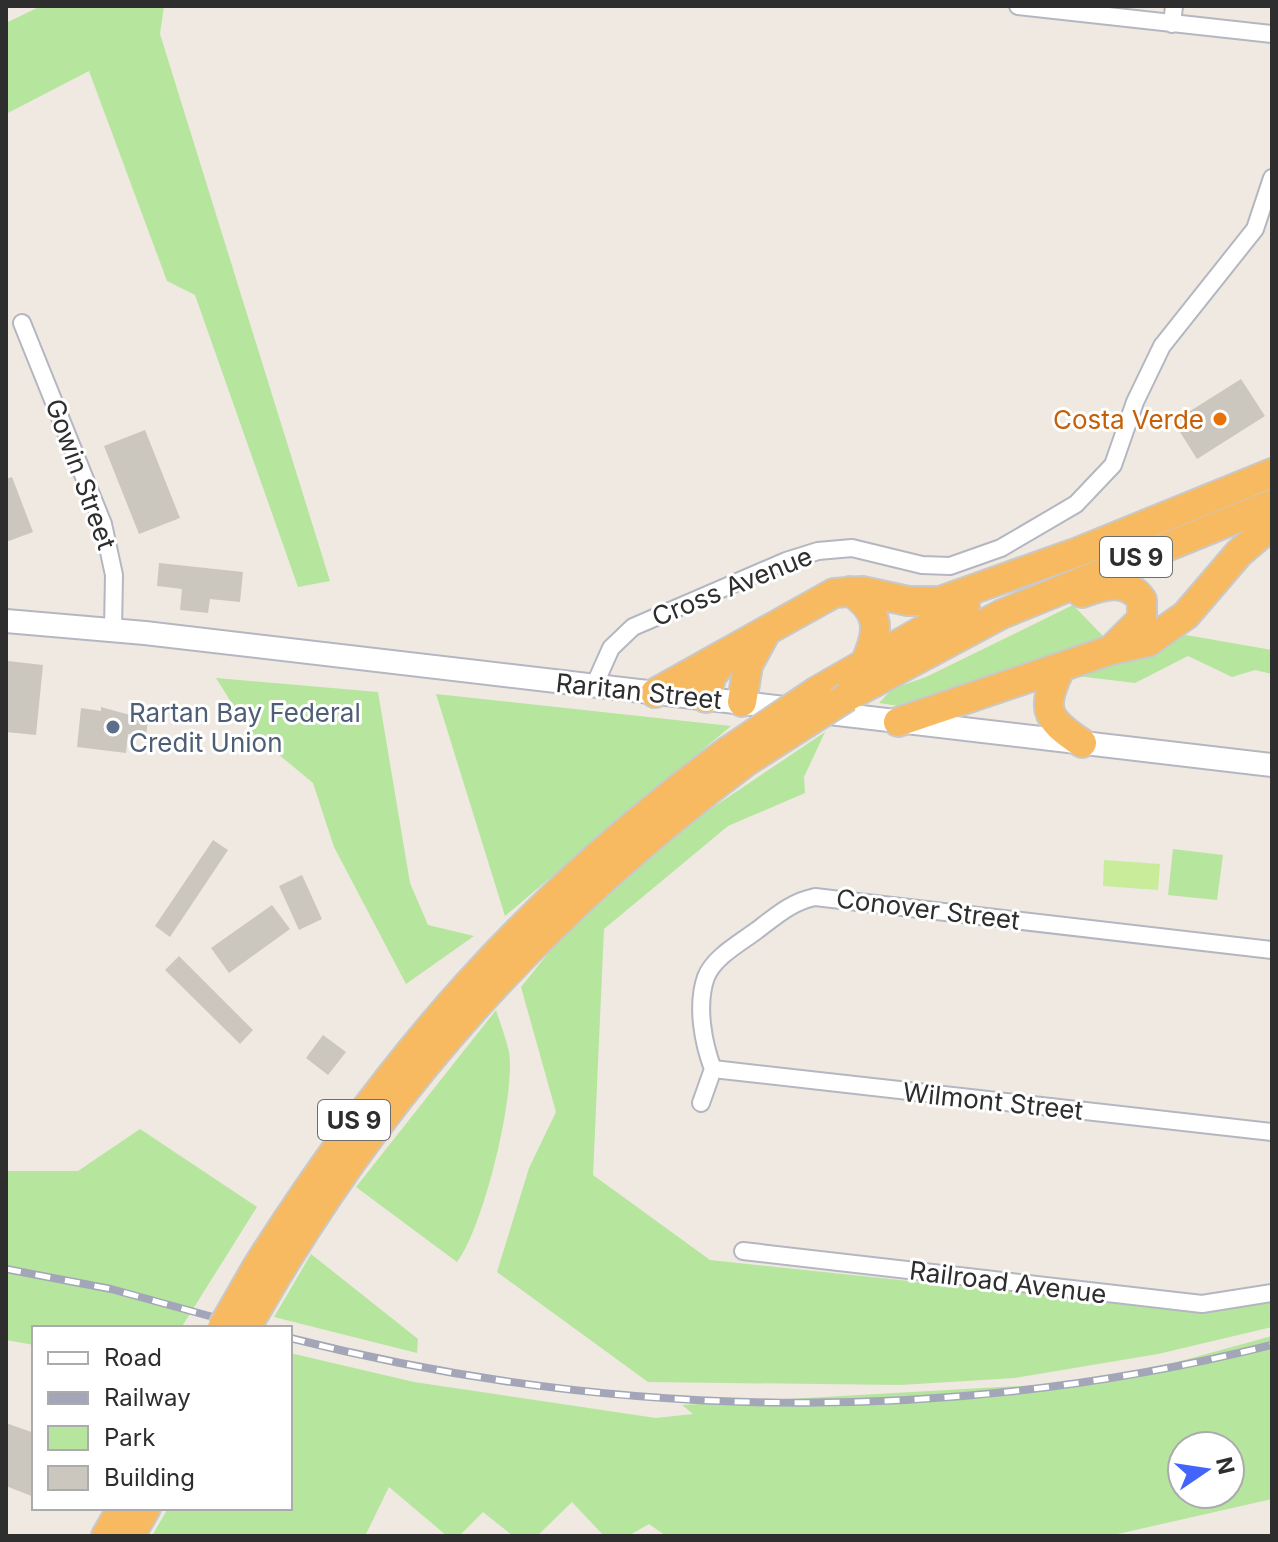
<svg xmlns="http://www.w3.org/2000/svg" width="1278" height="1542" viewBox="0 0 1278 1542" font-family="Inter,sans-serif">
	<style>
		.green { fill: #b6e59e; fill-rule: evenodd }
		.pitch { fill: #c9ec9a }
		.building { fill: #cbc7bf }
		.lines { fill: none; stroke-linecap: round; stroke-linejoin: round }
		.minor-casing { stroke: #b4b7c1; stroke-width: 20 }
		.tertiary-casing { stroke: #b4b7c1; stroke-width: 26 }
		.trunk-casing { stroke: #c9c9c9; stroke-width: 32 }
		.minor { stroke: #fff; stroke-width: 16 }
		.tertiary { stroke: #fff; stroke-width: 22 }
		.trunk { stroke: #f8ba60; stroke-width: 28 }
		.rail-casing { stroke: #a3a6b8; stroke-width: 8 }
		.rail { stroke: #fff; stroke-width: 5; stroke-dasharray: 15; stroke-linecap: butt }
		.trunk-bridge-casing { stroke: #c9c9c9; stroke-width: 32; stroke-linecap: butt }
		.trunk-bridge { stroke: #f8ba60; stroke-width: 28 }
		.food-dot { fill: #e8710a; stroke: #fff; stroke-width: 3 }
		.service-dot { fill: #5c6f8a; stroke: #fff; stroke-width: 3 }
		.labels { text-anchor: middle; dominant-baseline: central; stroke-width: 6; stroke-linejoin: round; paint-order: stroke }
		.shield { fill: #fff; stroke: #6d6d6d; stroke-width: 2 }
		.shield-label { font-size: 24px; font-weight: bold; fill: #2e2e2e }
		.food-label { font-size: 26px; fill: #c56008; stroke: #fff; text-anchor: end }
		.street-label { font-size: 26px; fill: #2e2e2e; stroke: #fff }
		.service-label { font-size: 26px; fill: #4e5e75; stroke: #fff; text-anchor: start }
	</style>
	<rect width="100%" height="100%" fill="#efe9e1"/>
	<path class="green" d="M41,6H164L160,34L330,581L298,587L195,295L167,281L89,71L6,114V23Z
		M1073,605L1105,638L912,708L879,703L892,689L926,677Z
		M1186,635L1272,650V674L1255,670L1232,677L1188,656L1135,683L1077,676Z
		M216,678L378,692L410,883L428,925L474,936L406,984L334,847L313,783L248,729Z
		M436,694L731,726L505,916Z
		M825,732L804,777L805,793L728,826L604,929L593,1175L710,1260L1194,1311L1272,1301V1327L1158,1354L1015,1378L900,1385L648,1382L497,1272L529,1168L556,1112L521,987L579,915L703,814Z
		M1173,849L1223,855L1217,900L1168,895Z
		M496,1010C500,1023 506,1038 509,1052C516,1094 483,1229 457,1262L356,1187Z
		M140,1129L257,1207L181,1328H34V1345L6,1340V1171H78Z
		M311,1254L418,1339L417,1353L274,1317Z
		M1272,1336V1499L1109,1536H666L649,1524L628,1536H604L572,1502L537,1536H513L483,1512L459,1536H447L389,1487L365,1536H152L168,1508H290V1353L414,1382L656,1418L693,1414L682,1405L1108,1381ZM1182,1446H1230V1494H1182Z"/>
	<path class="pitch" d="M1104,860L1160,864L1158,890L1103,886Z"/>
	<path class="building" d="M1241,379L1265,416L1197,459L1180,432L1185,428L1179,418Z
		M145,430L180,518L139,534L104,446Z
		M12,477L33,532L6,542V479Z
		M159,563L243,572L240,602L210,599L208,613L180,610L182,589L157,586Z
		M8,661L43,665L36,735L6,732Z
		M101,707L148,720L146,736L128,734L126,753L77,747L81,708L101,711Z
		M213,840L228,850L170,937L155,926Z
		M302,875L322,919L299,930L279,886Z
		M272,905L290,929L229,973L211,948Z
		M179,956L253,1030L240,1044L165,970Z
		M323,1035L346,1052L328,1075L306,1058Z
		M6,1423L34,1433V1497L6,1486Z"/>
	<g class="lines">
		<defs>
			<path id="minor" d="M1018,6L1272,34
				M1172,24L1174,6
				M22,323L103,524L114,575L113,630
				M594,686L611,648L633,627L786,561L818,551L852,548L922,565L950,566L1001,548L1076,504L1113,465L1135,402L1162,346L1255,229L1272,178
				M713,1069C703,1043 696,1005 706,977C714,957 740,943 756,931C776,916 791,902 815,897L1272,950
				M713,1069L1272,1132
				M701,1103L713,1069
				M743,1251L1202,1304L1272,1293"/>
			<path id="tertiary" d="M6,621L145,633L1272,765"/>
			<path id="trunk" d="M850,591C880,611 880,630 866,661
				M1082,593C1103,585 1127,578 1142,600V619L1111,650
				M1061,667C1041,708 1044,718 1082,743
				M817,691L965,606
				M655,693L834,593L862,591L908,601H940L1078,552L1272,473
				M847,697L1002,614L1272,504
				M706,698L711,677L727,655
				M742,702L748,665L766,632
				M898,722L1111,650L1148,642L1186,615L1239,553L1272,525
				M257,1267C390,1057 527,899 728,751
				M279,1272C403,1067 556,904 747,761
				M106,1536L122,1508
				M130,1536L146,1508"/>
		</defs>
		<use href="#minor" class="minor-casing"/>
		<use href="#tertiary" class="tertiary-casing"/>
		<use href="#trunk" class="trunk-casing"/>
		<use href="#minor" class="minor"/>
		<use href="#tertiary" class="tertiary"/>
		<use href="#trunk" class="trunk"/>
		<defs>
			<path id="rail" d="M6,1269L111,1289L253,1328
				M290,1338C612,1420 949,1426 1272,1345"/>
		</defs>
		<use href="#rail" class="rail-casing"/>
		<use href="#rail" class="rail"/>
		<defs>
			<path id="trunk-bridge" d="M728,751L817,691
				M747,761L847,697
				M222,1328L257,1267
				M246,1328L279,1272"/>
		</defs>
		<use href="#trunk-bridge" class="trunk-bridge-casing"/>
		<use href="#trunk-bridge" class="trunk-bridge"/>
	</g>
	<circle class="food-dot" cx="1220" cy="419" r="8"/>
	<circle class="service-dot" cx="113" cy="727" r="8"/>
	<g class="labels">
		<g class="shield">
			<rect x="1100" y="537" width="72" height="40" rx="6"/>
			<rect x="318" y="1100" width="72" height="40" rx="6"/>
		</g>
		<g class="shield-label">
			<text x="1136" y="557">US 9</text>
			<text x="354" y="1120">US 9</text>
		</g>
		<g class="food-label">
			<text x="1204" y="419">Costa Verde</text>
		</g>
		<g class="street-label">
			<text transform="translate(81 474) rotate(70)">Gowin Street</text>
			<text transform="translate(732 586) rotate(-22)">Cross Avenue</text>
			<text transform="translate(639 691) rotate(6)">Raritan Street</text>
			<text transform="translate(928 909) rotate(7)">Conover Street</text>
			<text transform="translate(993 1101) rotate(6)">Wilmont Street</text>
			<text transform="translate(1008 1282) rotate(7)">Railroad Avenue</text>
		</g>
		<g class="service-label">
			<text x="129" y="712">Rartan Bay Federal<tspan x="129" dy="30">Credit Union</tspan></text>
		</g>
	</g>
	<rect width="1278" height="1542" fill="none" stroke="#2e2e2e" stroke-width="16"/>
	<rect x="32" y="1326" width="260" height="184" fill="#ffffff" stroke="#ababab" stroke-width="2"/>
	<rect x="48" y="1352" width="40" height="12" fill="#ffffff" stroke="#ababab" stroke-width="2"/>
	<text x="104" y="1366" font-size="24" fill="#2e2e2e">Road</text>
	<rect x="48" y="1392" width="40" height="12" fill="#a3a6b8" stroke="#ababab" stroke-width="2"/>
	<text x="104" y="1406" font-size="24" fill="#2e2e2e">Railway</text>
	<rect x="48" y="1426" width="40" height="24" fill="#b6e59e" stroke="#ababab" stroke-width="2"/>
	<text x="104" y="1446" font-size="24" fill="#2e2e2e">Park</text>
	<rect x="48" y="1466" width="40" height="24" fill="#cbc7bf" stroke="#ababab" stroke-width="2"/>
	<text x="104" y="1486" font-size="24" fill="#2e2e2e">Building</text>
	<g transform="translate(1206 1470) rotate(77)"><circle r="38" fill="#ffffff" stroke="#ababab" stroke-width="2"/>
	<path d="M0-6L14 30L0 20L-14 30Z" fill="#4264fb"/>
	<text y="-12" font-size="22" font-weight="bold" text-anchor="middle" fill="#2e2e2e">N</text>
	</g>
</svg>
